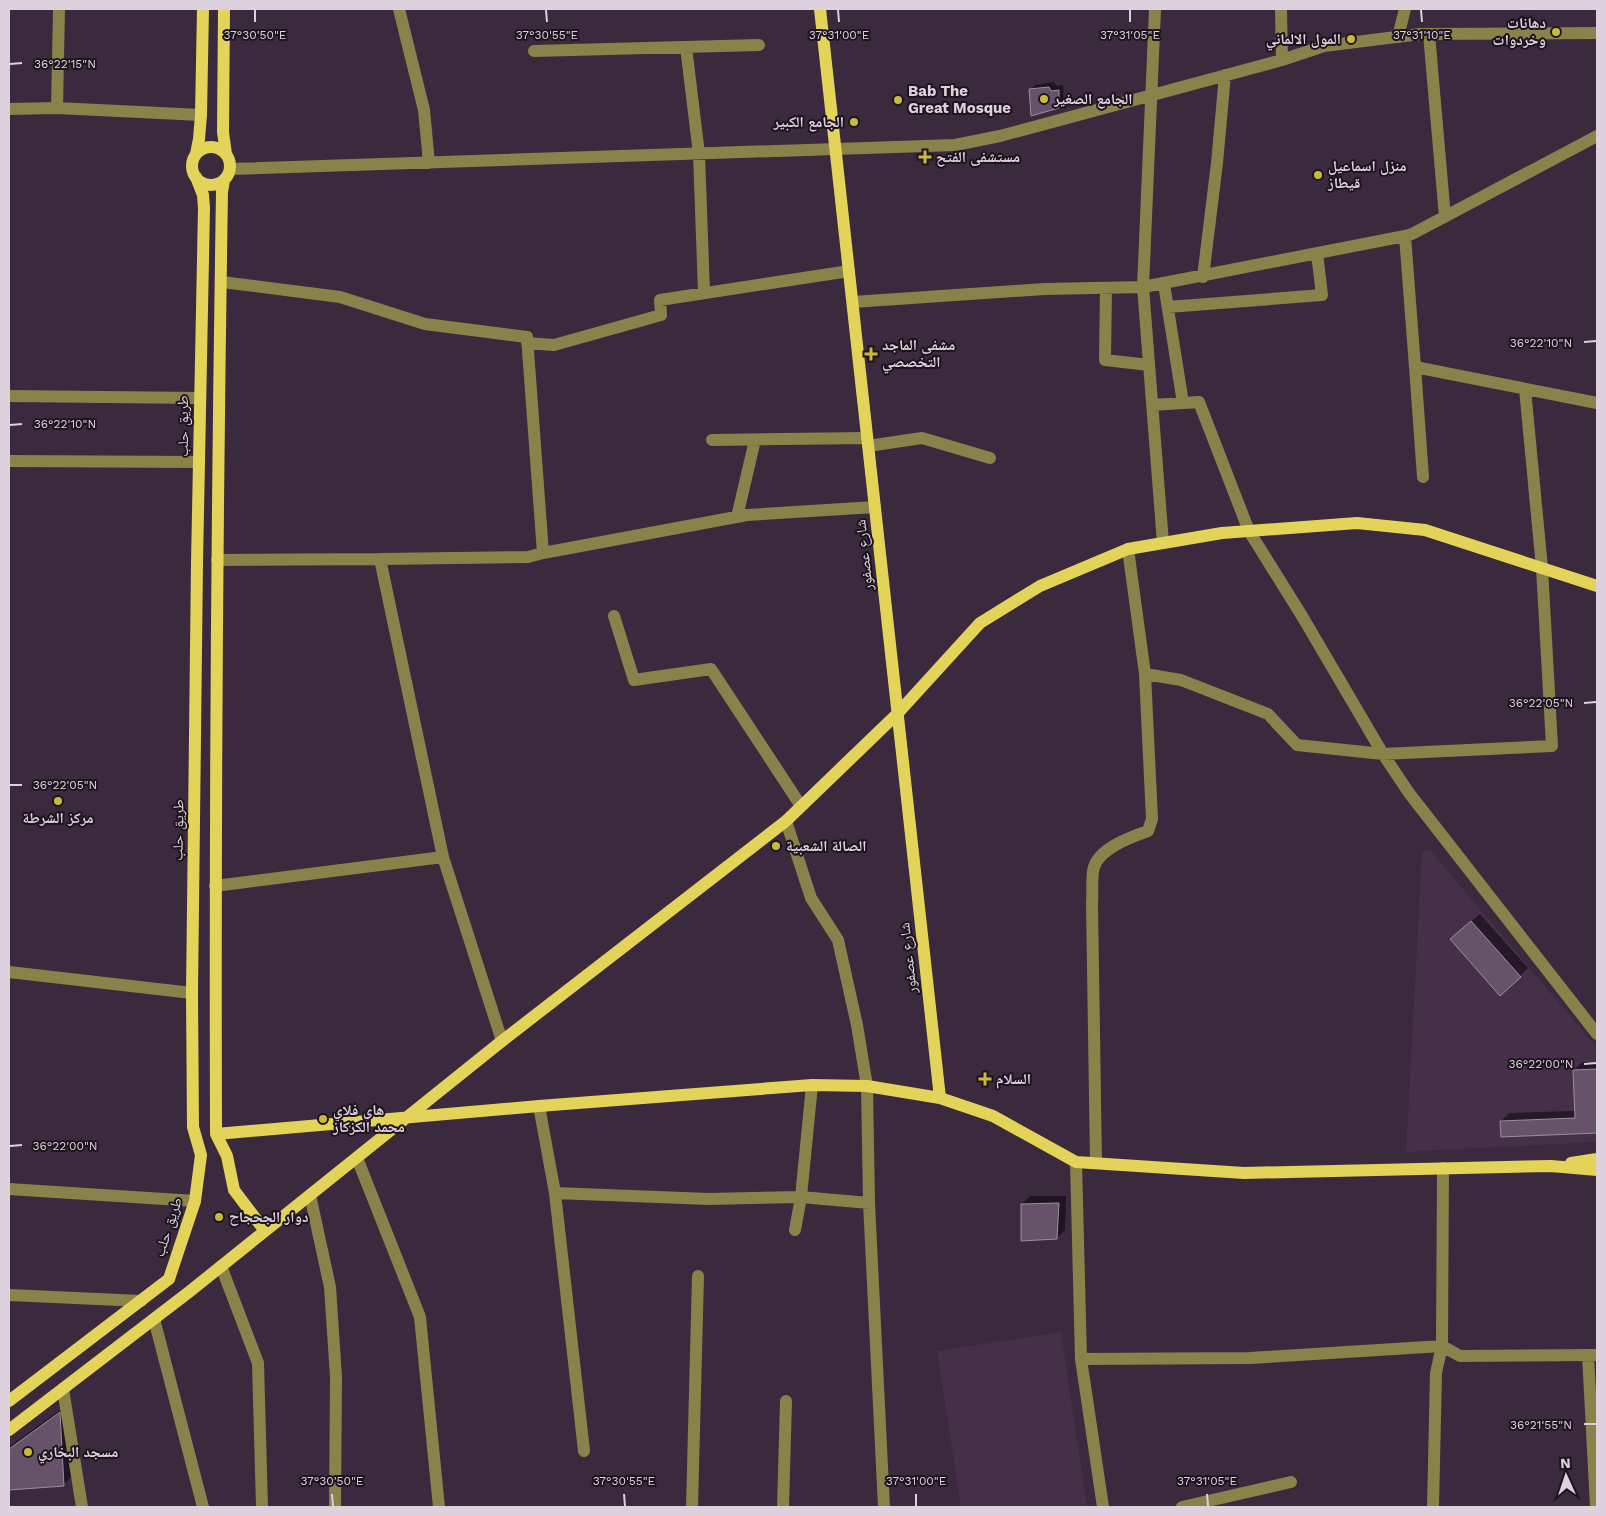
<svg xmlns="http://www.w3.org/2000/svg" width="1606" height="1516" viewBox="0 0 1606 1516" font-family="'Work Sans','Noto Naskh Arabic',sans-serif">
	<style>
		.built { fill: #462f49 }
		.shadow { fill: #0007 }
		.building { fill: #675369; stroke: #a18ba3 }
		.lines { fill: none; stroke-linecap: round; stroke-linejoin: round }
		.minor { stroke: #89824b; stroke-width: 12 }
		.major { stroke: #e3d359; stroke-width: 12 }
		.ticks { fill: none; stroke: #ddd1de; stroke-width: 2 }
		.poi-dot { fill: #caba39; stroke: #1d151e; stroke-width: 2 }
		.labels { text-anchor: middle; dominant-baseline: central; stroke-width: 4; stroke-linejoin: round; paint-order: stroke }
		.poi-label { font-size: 15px; font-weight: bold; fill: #ddd1de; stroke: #1d151e; text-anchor: start }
		.street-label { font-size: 15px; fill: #ddd1de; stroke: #1d151e }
		.ticks-label { font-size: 12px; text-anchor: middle; fill: #ddd1de; stroke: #1d151e; stroke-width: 4; stroke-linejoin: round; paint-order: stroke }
	</style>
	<rect width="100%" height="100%" fill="#3b293d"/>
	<path class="built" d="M1430,850L1597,1048V1142L1406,1152L1422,852Z
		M1061,1332L1087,1507H961L937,1351Z"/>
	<path class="shadow" d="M1054,82L1056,86L1063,85L1064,102L1059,107L1030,90L1035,85Z
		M1480,914L1528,968L1520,976L1460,931Z
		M1582,1062H1597V1132L1502,1135L1501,1121L1509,1113L1575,1111L1574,1070Z
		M1030,1196H1066L1065,1230L1057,1238L1022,1204Z
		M71,1402L75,1473L64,1484L9,1488V1447Z"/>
	<path class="building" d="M1049,87L1051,91L1059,90V108L1031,116L1029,89Z
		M1471,921L1521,977L1500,996L1450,939Z
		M1597,1069V1133L1501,1137L1500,1121L1575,1118L1573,1070Z
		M1059,1203L1057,1239L1021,1241V1204Z
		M60,1412L64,1486L9,1490V1449Z"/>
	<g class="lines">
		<path class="minor" d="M399,9L424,110L429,163
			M1155,9L1143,287L1163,543
			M1281,9L1282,60
			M1429,34L1445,217
			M1398,37L1405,9
			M686,47L699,154L704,293
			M534,51L759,45
			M57,108L59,9
			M9,109L57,108L201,115
			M230,169L955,145L1000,136L1282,60L1324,46L1420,34L1597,33
			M1405,236L1415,367
			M1203,277L1217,163L1225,75
			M222,282L340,297L425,324L527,337L543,553L528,557L380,559
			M1164,284L1183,403
			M1106,288L1105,360L1149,365
			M853,302L1044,289L1143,287L1405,236L1412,234L1597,136
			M1168,307L1322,295L1317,253
			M527,343L554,345L661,315L660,300L849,271
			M9,396L200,398
			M1152,405L1199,402L1249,531L1302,616L1383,754L1409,793L1597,1034
			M712,440L867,438
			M868,446L922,438L990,458
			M9,461L199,462
			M1423,477L1415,367L1597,403
			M737,517L755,440
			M543,553L747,515L875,507
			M217,560L380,559L443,857L502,1041
			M614,616L634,680L711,669L801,806
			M1145,674L1181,680L1268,714L1297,745L1383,754L1552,746L1542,568L1525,389
			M786,821L811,898L838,940L857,1025L867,1086L869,1203L884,1507
			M215,886L443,857
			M9,972L192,993
			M539,1106L555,1193L584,1451
			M357,1158L420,1317L439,1507
			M1076,1162L1081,1359L1103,1507
			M1096,1163L1092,903C1093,893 1091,876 1094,867C1100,848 1131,837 1148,831L1152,819L1145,674L1128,549
			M9,1189L195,1201
			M555,1193L709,1199L801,1197L869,1203
			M310,1195L330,1287L336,1377L335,1507
			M795,1230L801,1197L812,1085
			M221,1266L258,1363L262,1507
			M9,1295L141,1301
			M154,1319L203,1507
			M1588,1355L1596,1507
			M1081,1359L1250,1358L1442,1346L1460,1356L1597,1355
			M63,1389L82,1507
			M692,1507L698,1276
			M783,1507L786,1401
			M1182,1507L1291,1482
			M1433,1507L1436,1373L1442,1346L1443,1168"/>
		<path class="major" d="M224,9L223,132L226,154
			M820,9L940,1098
			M192 166a19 19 0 1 1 38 0a19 19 0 1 1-38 0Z
			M196,154L199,139L201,115L203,9
			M224,180L222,192C217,506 215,820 216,1134L227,1156L234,1190L265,1231
			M216,1134L539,1106L812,1085L867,1086L940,1098L993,1116L1076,1162L1244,1173L1551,1166L1597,1170
			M1571,1163L1597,1159
			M9,1401L169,1279L195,1201L201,1155L193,1127L192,993L197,563L204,208L203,195L196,177
			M9,1430L189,1292L502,1041L786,821L897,714L980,623L1040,586L1128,549L1222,533L1357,523L1425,530L1597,586"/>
	</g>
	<path class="ticks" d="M255,10V22M546,10L547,22M838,10L839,22M1130,10V22M1421,10L1422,22M10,64L22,63M1584,342L1596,341M10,425L22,424M1584,703L1596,702M10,785H22M1584,1064L1596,1063M10,1146L22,1145M1584,1424H1596M332,1494L333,1506M624,1494L625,1506M916,1494V1506M1207,1494L1208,1506"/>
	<g class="poi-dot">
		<circle cx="1556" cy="32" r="5"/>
		<circle cx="1351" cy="39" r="5"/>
		<circle cx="1044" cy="99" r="5"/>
		<circle cx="898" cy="100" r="5"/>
		<circle cx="854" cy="122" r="5"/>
		<path d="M922.5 149.5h5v5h5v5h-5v5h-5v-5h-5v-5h5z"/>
		<circle cx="1318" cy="175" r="5"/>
		<path d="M868.5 346.5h5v5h5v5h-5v5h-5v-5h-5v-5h5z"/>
		<circle cx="58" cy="801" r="5"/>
		<circle cx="776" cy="846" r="5"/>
		<path d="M982.5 1071.5h5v5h5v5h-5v5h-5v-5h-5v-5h5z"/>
		<circle cx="323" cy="1119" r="5"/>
		<circle cx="219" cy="1217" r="5"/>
		<circle cx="28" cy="1452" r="5"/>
	</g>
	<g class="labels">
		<g class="poi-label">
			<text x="1546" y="23" text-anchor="end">دهانات<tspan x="1546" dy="17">وخردوات</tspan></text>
			<text x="1341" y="39" text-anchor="end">المول الالماني</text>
			<text x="908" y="91">Bab The<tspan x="908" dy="17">Great Mosque</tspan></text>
			<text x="1054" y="99">الجامع الصغير</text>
			<text x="844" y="122" text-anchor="end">الجامع الكبير</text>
			<text x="936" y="157">مستشفى الفتح</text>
			<text x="1328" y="166">منزل اسماعيل<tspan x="1328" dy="17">قيطاز</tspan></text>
			<text x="882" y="345">مشفى الماجد<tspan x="882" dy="17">التخصصي</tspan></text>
			<text x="58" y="818" text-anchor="middle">مركز الشرطة</text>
			<text x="786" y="846">الصالة الشعبية</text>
			<text x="996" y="1079">السلام</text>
			<text x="333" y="1110">هاي فلاي<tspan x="333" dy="17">محمد الكزكاز</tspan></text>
			<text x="229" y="1217">دوار الجحجاح</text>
			<text x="38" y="1452">مسجد البخاري</text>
		</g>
		<g class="street-label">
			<text transform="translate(183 426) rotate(-90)">طريق حلب</text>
			<text transform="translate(864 555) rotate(-96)">شارع عصفور</text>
			<text transform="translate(178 830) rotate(-89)">طريق حلب</text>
			<text transform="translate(908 958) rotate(-96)">شارع عصفور</text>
			<text transform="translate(168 1227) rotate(-72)">طريق حلب</text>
		</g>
	</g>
	<g class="ticks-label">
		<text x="255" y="39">37°30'50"E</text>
		<text x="547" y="39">37°30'55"E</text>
		<text x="839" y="39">37°31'00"E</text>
		<text x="1130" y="39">37°31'05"E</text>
		<text x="1422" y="39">37°31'10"E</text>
		<text x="65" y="68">36°22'15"N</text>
		<text x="1541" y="347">36°22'10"N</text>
		<text x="65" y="428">36°22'10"N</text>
		<text x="1541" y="707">36°22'05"N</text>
		<text x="65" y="789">36°22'05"N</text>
		<text x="1541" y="1068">36°22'00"N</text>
		<text x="65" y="1150">36°22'00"N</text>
		<text x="1541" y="1429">36°21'55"N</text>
		<text x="332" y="1485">37°30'50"E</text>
		<text x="624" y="1485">37°30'55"E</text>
		<text x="916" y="1485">37°31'00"E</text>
		<text x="1207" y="1485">37°31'05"E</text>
	</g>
	<rect width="1606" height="1516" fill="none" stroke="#ddd1de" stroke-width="20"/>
	<g transform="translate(1566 1476) rotate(357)" stroke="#1d151e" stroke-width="4" paint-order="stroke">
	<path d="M0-4L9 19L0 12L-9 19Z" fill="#ddd1de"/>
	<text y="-8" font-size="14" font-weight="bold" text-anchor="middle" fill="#ddd1de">N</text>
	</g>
</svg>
